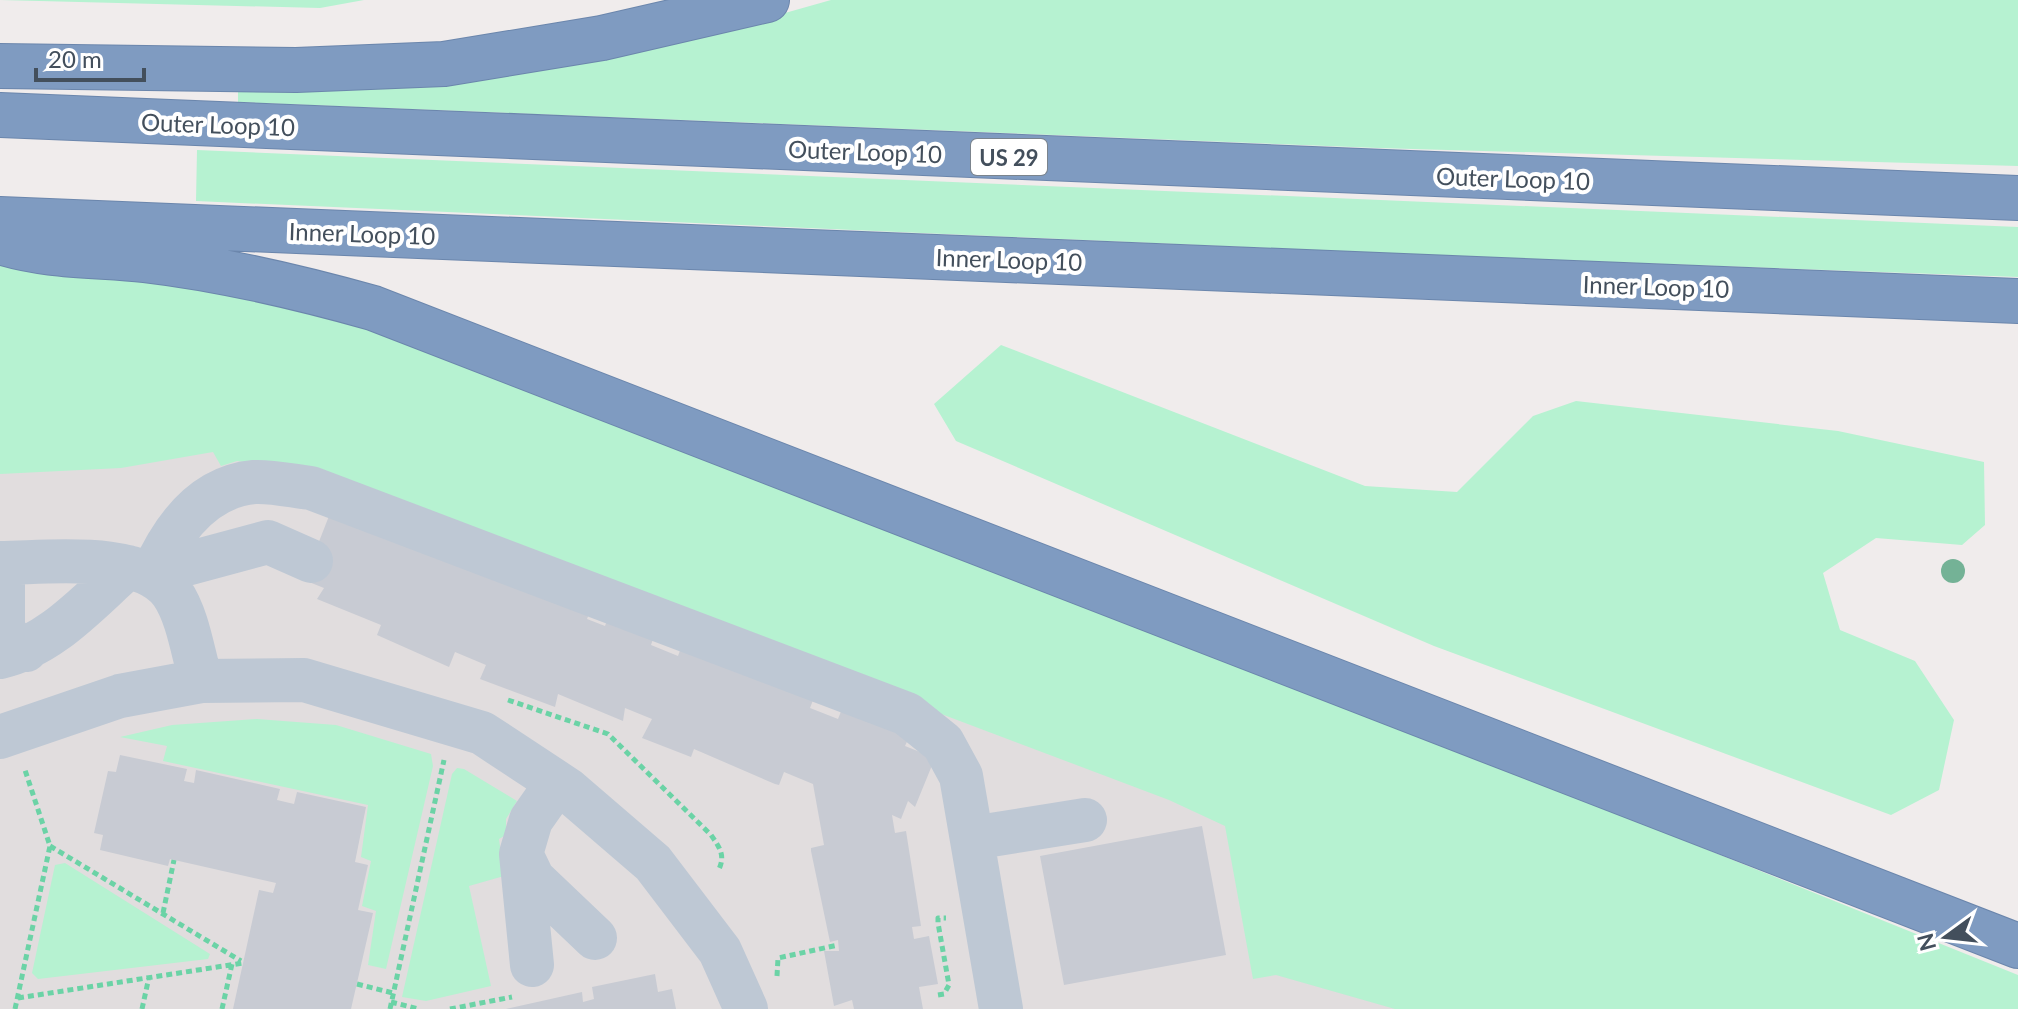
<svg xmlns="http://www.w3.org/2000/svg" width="2018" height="1009" viewBox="0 0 2018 1009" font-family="Lato,sans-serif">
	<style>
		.education { fill: #e1ddde }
		.green { fill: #b6f2d1 }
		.building { fill: #c8cbd3 }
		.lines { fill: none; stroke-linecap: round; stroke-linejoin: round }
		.highway-casing { stroke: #6b86ac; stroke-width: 46 }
		.path { stroke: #6bd3a6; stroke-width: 5; stroke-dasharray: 6 4; stroke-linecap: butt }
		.minor { stroke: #bec8d4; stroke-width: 44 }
		.highway { stroke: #7f9bc1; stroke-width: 44 }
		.tree { fill: #74b296 }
		.labels { text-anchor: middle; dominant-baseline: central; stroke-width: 8; stroke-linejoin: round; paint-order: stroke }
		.shield { fill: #fff; stroke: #7b848d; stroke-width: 2 }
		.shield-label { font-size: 22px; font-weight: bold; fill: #434f5c }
		.street-label { font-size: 24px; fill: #434f5c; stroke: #fff }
	</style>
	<rect width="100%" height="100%" fill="#f0ecec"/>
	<path class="education" d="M0,282L2018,994V1009H0Z"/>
	<path class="green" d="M0,0H364L320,8Z
		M831,0H2018V166L1378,148L238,102V83L753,22Z
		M197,150L2018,227V277L1423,255L196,201Z
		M0,263L155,277L352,320L1230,657L2018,975V1009H1395L1276,975L1253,979L1225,826L1169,800L293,469L237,461L221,466L213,452L121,468L0,474Z
		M1001,345L1365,486L1457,492L1533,416L1576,401L1838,431L1984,462L1985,525L1962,545L1876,538L1823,573L1840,630L1915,661L1954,720L1939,790L1891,815L1434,646L956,441L934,404Z
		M257,719L336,725L431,754L433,766L386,969L368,965L376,911L362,906L371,861L361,857L368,805L163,761L167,746L120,737L172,725Z
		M457,768L464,769L517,801L506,819V835L499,839L504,876L469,886L491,986L426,1001L402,997L452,774Z
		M65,863L210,954L208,959L38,979L32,973L55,865Z"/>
	<path class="building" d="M329,516L592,606L587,619L605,626L608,618L654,636L651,645L678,656L682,645L815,695L810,708L838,719L842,709L910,735L905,746L935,758L915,807L908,801L901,819L892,815L895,833L906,831L921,926L912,927L914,939L929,936L938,984L919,987L923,1009H854L852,1000L834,1006L824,951H839L838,940L830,942L811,851V848L824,845L813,784L784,772L779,785L775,784L694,749L691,757L642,738L652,719L625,708L623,721L558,694L555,707L480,679L486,665L455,652L449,667L377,635L381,625L317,599L324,588L304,580Z
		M120,755L187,769L184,781L194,783L196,770L280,789L277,800L294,804L297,792L366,807L355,862L368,865L358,910L373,913L351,1009H233L259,890L273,893L276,883L170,859L168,866L100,850L103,835L94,833L108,771L116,772Z
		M1202,826L1226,955L1064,985L1040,856Z
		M655,974L658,992L672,989L676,1009H506L582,992L583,1002L594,999L592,987Z"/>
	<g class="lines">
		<defs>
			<path id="highway" d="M0,66L296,70L444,64L602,38L767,0
				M0,115L2018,198
				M0,219L2018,301
				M0,242C46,257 97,255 145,260C223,269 298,287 373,308L2018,946"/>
		</defs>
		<use href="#highway" class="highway-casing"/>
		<path class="path" d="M508,700L608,734L711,835C720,848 726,856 718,871
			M50,846L241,961
			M163,913L174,860
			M777,976L778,958L838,945
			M357,984L393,993
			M938,995L944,994L949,985L938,923V918H946
			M18,998L243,963
			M391,1002L419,1009
			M15,1009L50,846L25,770
			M142,1009L149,977
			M222,1009L232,964
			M390,1009L444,760
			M450,1009L512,997"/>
		<path class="minor" d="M0,563C46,563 142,550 172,593C188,616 193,654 201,681
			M3,563V628L13,646L26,650
			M153,573L268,542L311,561
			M152,575C171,531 202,487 254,482C272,481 293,486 311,488L907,714L943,743L961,776L1001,1009
			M0,657C52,645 89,601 128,567
			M0,737L120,696L201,681L304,680L482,733L567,789L653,863L720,951L746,1009
			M972,838L1085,820
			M521,854L533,879L595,938
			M532,965L521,854L531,820L557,783"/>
		<use href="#highway" class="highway"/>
	</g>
	<circle class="tree" cx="1953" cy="571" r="12"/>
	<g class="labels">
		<rect class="shield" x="971" y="139" width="76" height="36" rx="6"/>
		<g class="shield-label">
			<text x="1009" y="157">US 29</text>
		</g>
		<g class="street-label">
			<text transform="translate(218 124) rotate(2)">Outer Loop 10</text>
			<text transform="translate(865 151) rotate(2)">Outer Loop 10</text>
			<text transform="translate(1513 178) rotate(2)">Outer Loop 10</text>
			<text transform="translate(362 233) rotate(2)">Inner Loop 10</text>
			<text transform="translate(1009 259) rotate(2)">Inner Loop 10</text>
			<text transform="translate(1656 286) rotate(2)">Inner Loop 10</text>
		</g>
	</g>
	<g transform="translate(1946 937) rotate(255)" stroke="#ffffff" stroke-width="6" paint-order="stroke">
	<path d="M0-6L14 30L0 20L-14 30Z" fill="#434f5c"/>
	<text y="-12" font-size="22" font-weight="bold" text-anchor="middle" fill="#434f5c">N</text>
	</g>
	<path d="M36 68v12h108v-12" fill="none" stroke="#434f5c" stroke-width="4"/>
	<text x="48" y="68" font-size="24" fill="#434f5c" stroke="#ffffff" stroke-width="6" paint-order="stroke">20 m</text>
</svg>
